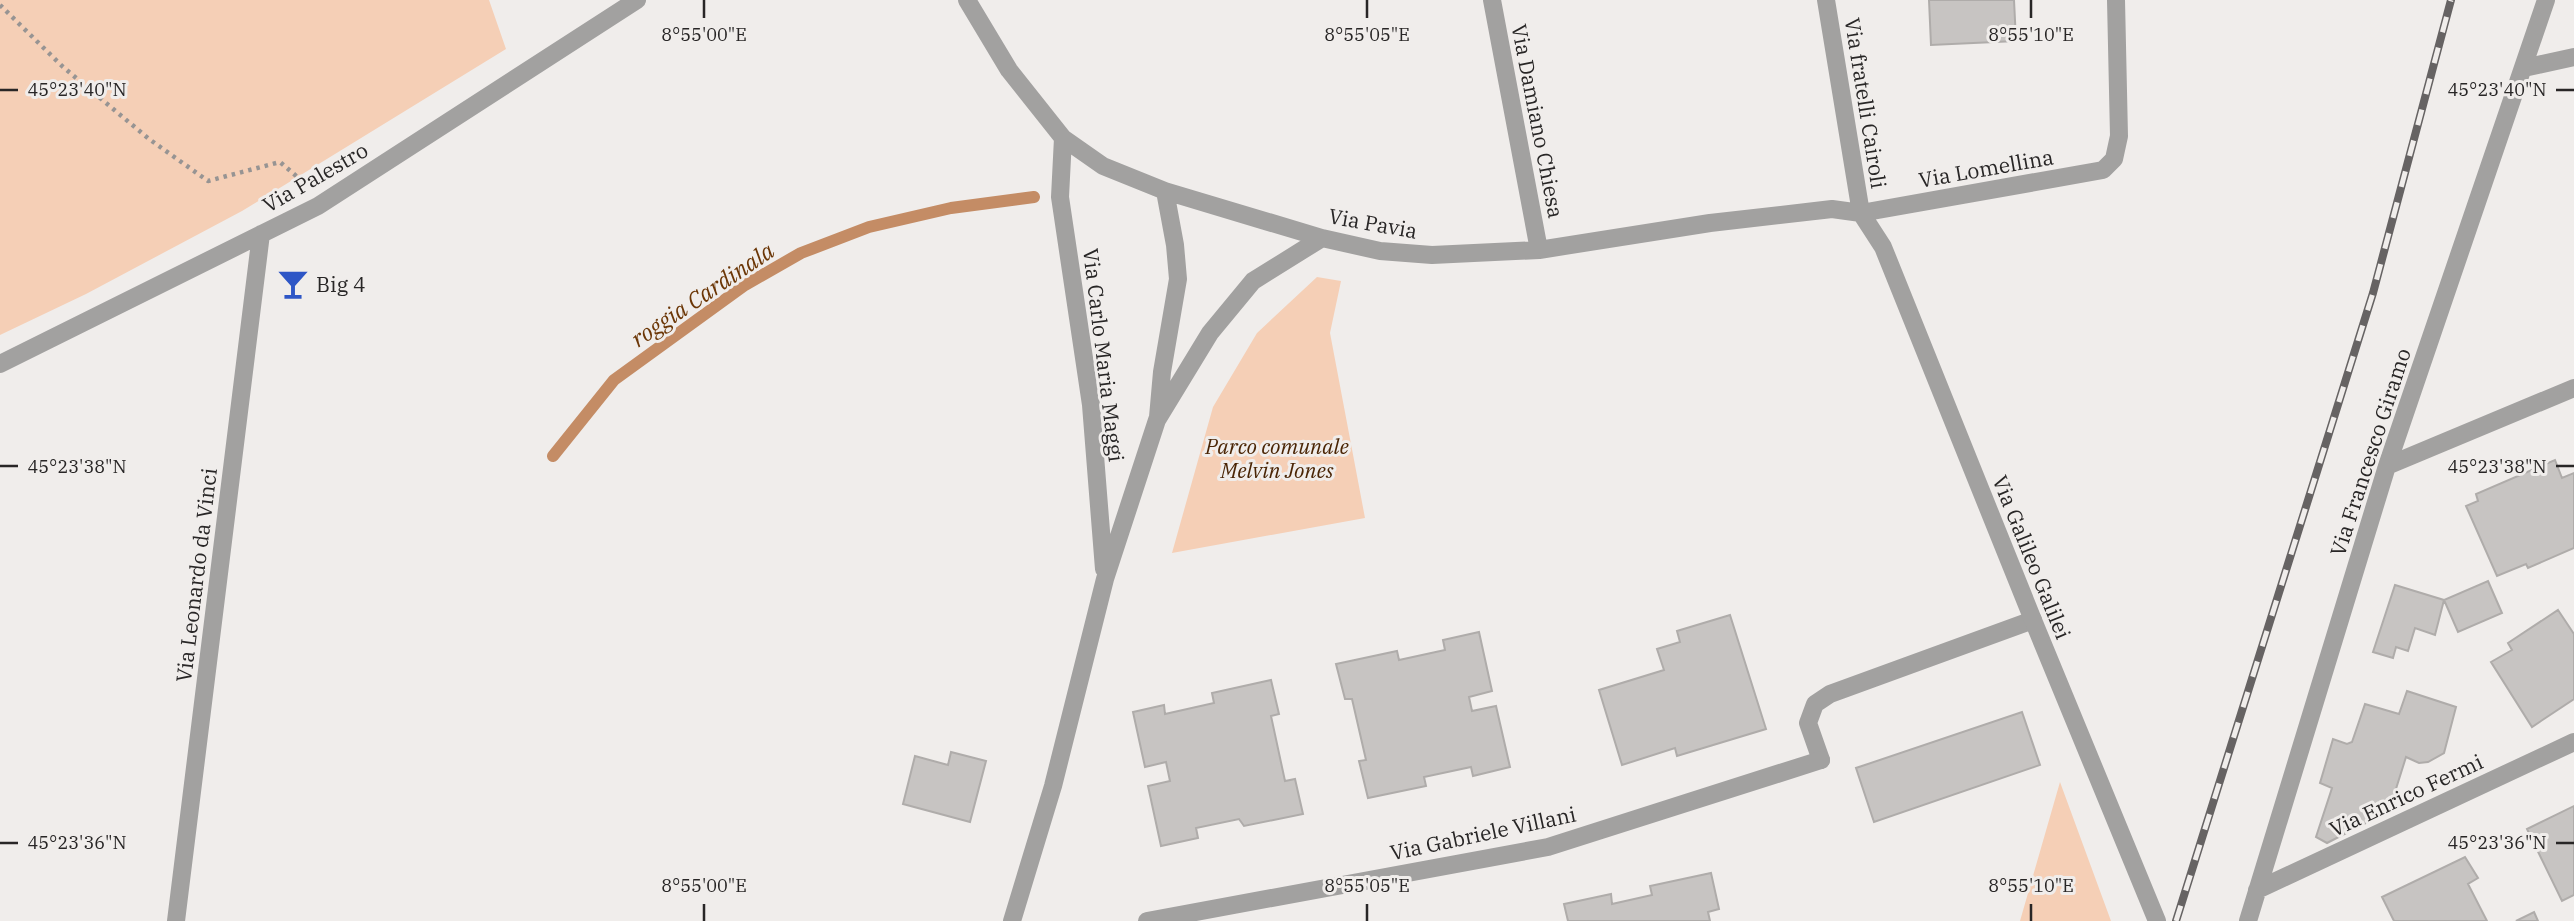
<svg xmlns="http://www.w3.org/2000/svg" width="2574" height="921" viewBox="0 0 2574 921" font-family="'IBM Plex Serif',serif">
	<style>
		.green { fill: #f5cfb6 }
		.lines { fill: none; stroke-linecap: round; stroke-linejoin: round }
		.stream { stroke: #c48c65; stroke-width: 12 }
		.building { fill: #c7c4c2; stroke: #afacaa; stroke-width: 2 }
		.path { stroke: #979493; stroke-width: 4.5; stroke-dasharray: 3.5 5; stroke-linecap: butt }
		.pedestrian { stroke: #a2a1a0; stroke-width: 18 }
		.minor { stroke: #a2a1a0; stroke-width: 18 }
		.rail-casing { stroke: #666363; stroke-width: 8 }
		.rail { stroke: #f0edeb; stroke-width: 5; stroke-dasharray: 16; stroke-linecap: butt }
		.ticks { fill: none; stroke: #282626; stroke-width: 2.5 }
		.labels { text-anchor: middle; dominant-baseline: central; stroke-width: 6; stroke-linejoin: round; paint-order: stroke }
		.street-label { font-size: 21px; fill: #282626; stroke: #f0edeb }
		.poi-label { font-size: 21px; fill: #282626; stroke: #f0edeb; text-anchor: start }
		.park-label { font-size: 21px; font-style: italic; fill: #4a2505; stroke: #f0edeb }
		.water-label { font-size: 23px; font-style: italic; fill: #6b3606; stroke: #f0edeb }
		.ticks-label { font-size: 18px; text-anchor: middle; fill: #282626; stroke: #f0edeb; stroke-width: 6; stroke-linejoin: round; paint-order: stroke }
	</style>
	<rect width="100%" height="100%" fill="#f0edeb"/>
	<path class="green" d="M0,0H489L506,49L242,211L86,294L0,335Z
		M1317,277L1341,281L1330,333L1365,518L1172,553L1213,407L1257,333Z
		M2060,782L2111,921H2020Z"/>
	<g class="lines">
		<path class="stream" d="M553,456L614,380L745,285L801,253L869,227L951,208L1034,197"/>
	</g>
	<path class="building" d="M1929,0H2014L2016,41L1931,45Z
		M2555,460L2562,478L2574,473V548L2528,568L2526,564L2497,576L2466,506L2478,501L2476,494Z
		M2488,581L2502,613L2458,632L2444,600Z
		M2395,585L2444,600L2435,635L2415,628L2408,651L2396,647L2393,658L2373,652Z
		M2558,610L2574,634V699L2532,727L2491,662L2512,650L2508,643Z
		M1730,615L1766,729L1677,756L1675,748L1622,765L1599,690L1664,670L1657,649L1680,642L1677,631Z
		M1479,632L1492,691L1469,697L1472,711L1496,706L1510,767L1473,776L1471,767L1424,777L1426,786L1368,798L1359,761L1366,760L1352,699H1345L1336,664L1397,651L1399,660L1445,650L1443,640Z
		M1271,680L1279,714L1271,716L1285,781L1295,779L1303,814L1244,826L1239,819L1196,828L1198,838L1161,846L1148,786L1170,781L1166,762L1145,767L1133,712L1164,705L1165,714L1214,703L1212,693Z
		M2407,691L2456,707L2444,753L2428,762L2419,763L2406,757L2389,811L2327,843L2316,837L2332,788L2320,783L2333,739L2347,744L2352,742L2365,704L2399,714Z
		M2022,712L2040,765L1874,822L1856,768Z
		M951,752L986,761L970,822L903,804L915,756L948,765Z
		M2574,806V895L2562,901L2527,829Z
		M2465,857L2478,878L2468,884L2487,921H2394L2382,897Z
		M1711,873L1719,909L1708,912L1710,921H1568L1564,904L1611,894L1612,904L1652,895L1650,886Z
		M2534,912L2538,921H2516Z"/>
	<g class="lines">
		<path class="path" d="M0,5L62,66L149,139L208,181L280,162L302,181"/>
		<path class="pedestrian" d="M1821,760L1808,723L1815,704L1830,694L2033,620"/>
		<path class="minor" d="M967,0L1009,70L1063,138L1103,166L1165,191L1322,238L1380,251L1432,255L1539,250L1710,223L1832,209L1861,213L2103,170L2114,159L2119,136L2116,0
			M1492,0L1539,250
			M1826,0L1861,213L1883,247L2033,620L2157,921
			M2524,68L2574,57
			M1063,138L1060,197L1091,405L1104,569
			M0,364L318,206L637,0
			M1158,417L1162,372L1178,279L1175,245L1165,191
			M2387,466L2574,388
			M2257,890L2574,742
			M176,921L261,234
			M1012,921L1053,786L1105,579L1157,420L1210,333L1253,281L1322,238
			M1147,921L1548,847L1821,760
			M2248,921L2387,466L2546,0"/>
		<defs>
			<path id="rail" d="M2176,921L2373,293L2451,0"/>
		</defs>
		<use href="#rail" class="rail-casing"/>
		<use href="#rail" class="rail"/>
	</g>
	<path class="ticks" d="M704,0V18M1367,0V18M2031,0V18M0,90H18M2556,90H2574M0,466H18M2556,466H2574M0,843H18M2556,843H2574M704,904V921M1367,904V921M2031,904V921"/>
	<defs>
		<symbol id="bar-bare" viewBox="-9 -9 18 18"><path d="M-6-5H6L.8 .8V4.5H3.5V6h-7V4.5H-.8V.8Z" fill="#2e56c6" stroke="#f0edeb" stroke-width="2.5" paint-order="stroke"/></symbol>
	</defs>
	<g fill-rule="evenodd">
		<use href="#bar-bare" x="271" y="262" width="44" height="44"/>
	</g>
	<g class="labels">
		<g class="street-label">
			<text transform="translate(1866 103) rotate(81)">Via fratelli Cairoli</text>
			<text transform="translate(1538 121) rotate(79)">Via Damiano Chiesa</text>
			<text transform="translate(1986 168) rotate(-10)">Via Lomellina</text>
			<text transform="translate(315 177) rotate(-30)">Via Palestro</text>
			<text transform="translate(1373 223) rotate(10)">Via Pavia</text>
			<text transform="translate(1104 355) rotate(83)">Via Carlo Maria Maggi</text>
			<text transform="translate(2370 452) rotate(-72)">Via Francesco Giramo</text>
			<text transform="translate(2032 557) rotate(68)">Via Galileo Galilei</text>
			<text transform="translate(196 575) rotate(-83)">Via Leonardo da Vinci</text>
			<text transform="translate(2406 795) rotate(-25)">Via Enrico Fermi</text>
			<text transform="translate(1483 833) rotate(-12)">Via Gabriele Villani</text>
		</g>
		<g class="poi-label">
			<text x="316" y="284">Big 4</text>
		</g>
		<g class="park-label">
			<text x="1277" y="446">Parco comunale<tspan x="1277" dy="24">Melvin Jones</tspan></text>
		</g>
		<g class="water-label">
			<text transform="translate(702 294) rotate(-34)">roggia Cardinala</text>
		</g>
	</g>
	<g class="ticks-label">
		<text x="704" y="41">8°55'00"E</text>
		<text x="1367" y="41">8°55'05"E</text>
		<text x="2031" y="41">8°55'10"E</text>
		<text x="77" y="96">45°23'40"N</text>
		<text x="2497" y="96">45°23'40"N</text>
		<text x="77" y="473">45°23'38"N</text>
		<text x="2497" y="473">45°23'38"N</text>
		<text x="77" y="849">45°23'36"N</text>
		<text x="2497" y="849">45°23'36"N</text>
		<text x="704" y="892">8°55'00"E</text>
		<text x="1367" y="892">8°55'05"E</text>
		<text x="2031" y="892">8°55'10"E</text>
	</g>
</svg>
